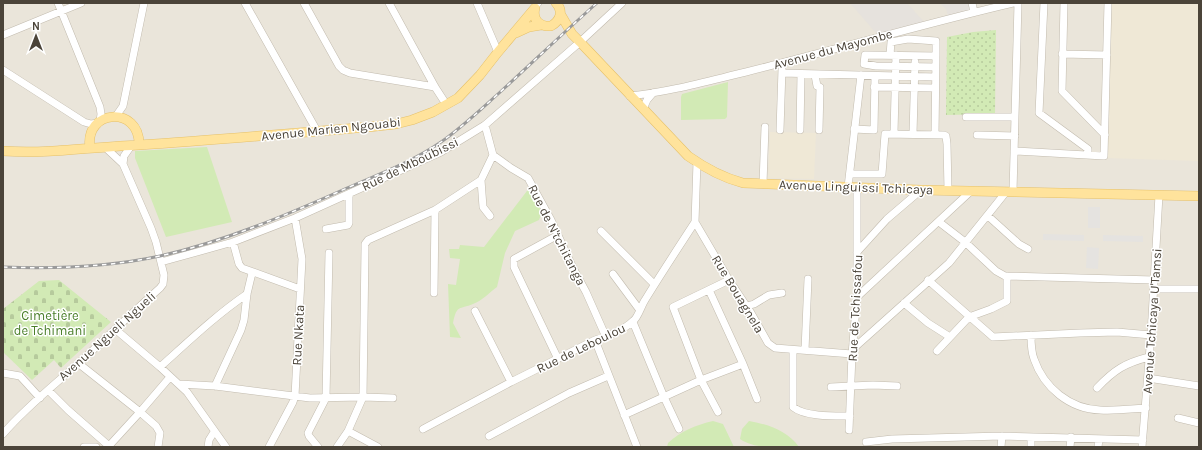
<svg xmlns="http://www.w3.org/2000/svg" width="1202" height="450" viewBox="0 0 1202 450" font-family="Karla,sans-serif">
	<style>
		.residential { fill: #eae5da }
		.industrial { fill: #e6e2dd }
		.education { fill: #efe8d6 }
		.grass { fill: #d2eab5 }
		.cemetery { fill: url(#cemetery-stones) }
		.park { fill: url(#park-dots) }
		.parking { fill: #e5e3e0 }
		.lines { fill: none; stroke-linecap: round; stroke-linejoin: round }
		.minor-casing { stroke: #c2bbae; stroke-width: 8 }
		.major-casing { stroke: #e6c16a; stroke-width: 10 }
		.minor { stroke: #fff; stroke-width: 7 }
		.major { stroke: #ffe39c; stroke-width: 9 }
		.rail-casing { stroke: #9a9a9a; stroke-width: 3 }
		.rail { stroke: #fff; stroke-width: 1.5; stroke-dasharray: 4.5; stroke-linecap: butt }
		.labels { text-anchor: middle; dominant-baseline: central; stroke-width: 3; stroke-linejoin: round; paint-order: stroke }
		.street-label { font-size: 13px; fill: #4b4439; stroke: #fff }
		.park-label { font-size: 13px; fill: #4a7f2a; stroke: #fff }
	</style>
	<defs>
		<pattern id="cemetery-stones" width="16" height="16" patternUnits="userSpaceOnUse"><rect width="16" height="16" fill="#d2eab5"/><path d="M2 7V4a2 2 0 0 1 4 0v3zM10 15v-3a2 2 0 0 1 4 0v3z" fill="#b6ca9c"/></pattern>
		<pattern id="park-dots" width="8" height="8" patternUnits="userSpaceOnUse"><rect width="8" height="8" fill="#d2eab5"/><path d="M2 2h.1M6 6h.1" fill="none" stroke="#b6ca9c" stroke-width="1.8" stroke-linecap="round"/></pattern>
	</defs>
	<rect width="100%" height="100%" fill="#f6f3ec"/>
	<path class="residential" d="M3,3H1199V447H3Z"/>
	<path class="industrial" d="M850,3H907L924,22L888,31L879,35L877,34Z
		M940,3H970L972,10L948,16L946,9Z"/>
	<path class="education" d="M1114,3H1199V161L1106,158L1112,4Z
		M770,132L816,133L814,179L768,178Z"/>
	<path class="grass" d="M728,82L727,117L725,119L681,120V97L682,94Z
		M207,147L232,222L166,237L135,158V151Z
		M530,187L543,210L539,220L515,231L505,253L497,287C490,292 482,301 473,304C459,310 457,304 453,323L461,338L450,337L448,284L456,285L460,259L450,258L449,249H459L460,245L484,247Z
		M713,421L723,424L734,447H667L668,443C681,431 696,425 713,421Z
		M749,421C767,424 788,431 799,447C780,447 756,450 740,439L742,429Z"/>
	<path class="cemetery" d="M59,280L111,322L61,368L54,360L32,380L3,352V309L39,281Z"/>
	<path class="park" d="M996,30L995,114L946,115L947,37L973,32Z"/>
	<path class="parking" d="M1088,207H1100V228H1088Z
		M1043,234L1084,235V241L1043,240Z
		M1103,235L1143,236V242L1103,241Z
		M1087,247L1099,248L1098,269L1086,268Z"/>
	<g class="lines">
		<defs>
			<path id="minor" d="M58,3L100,107L101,114L100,121
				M245,3L317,131
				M304,3L339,66L343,70L350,73L435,87
				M389,3L435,87L446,104
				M477,3L498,52
				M972,3L974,12
				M1044,3L1039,113L1088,149V155
				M1064,3L1062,91L1105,135
				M537,4L538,3
				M3,35L81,3
				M1062,54L1107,55
				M890,55L891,42L908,39L936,41V56
				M3,70L84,122L91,124L98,123
				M782,73L935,77
				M815,75L817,86L820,87L819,130
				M874,87L935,88
				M630,96C669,92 708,81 746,72C835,50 923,24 1013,3
				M643,109L647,100L653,93
				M116,116L123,106L144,3
				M966,117H1015
				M485,125L493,155L511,168L528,178L551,220L573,268L586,292L606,337
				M854,129L874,130L875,76
				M780,130L782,69
				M800,130L801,74
				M894,133L896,55
				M913,134L915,62
				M935,135L936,56L865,55L864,64L876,66L935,67
				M977,135L1015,136
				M1014,151L1104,156L1108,3
				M697,162L695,222L729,280L751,313L768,343L775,348L852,354
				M123,164L124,156L131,146
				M850,174H882L885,134L944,135L946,136L947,144L948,190
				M481,180L483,207L490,216
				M763,184L765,127
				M848,187L861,75
				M1013,192L1018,3
				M988,216L1019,244L1028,249
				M939,222L965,242L996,271L1005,276L1154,280
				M326,229L348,225L349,223V194
				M601,231L654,284
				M558,235L514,259V267L558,359
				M233,242L239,264L242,268L300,289
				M857,252L887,219L921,190
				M161,262L233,242L295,218L441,152L485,125L580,42L622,3
				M613,274L639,309
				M928,280L993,337L1080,333L1117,332L1151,335
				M1154,289H1199
				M709,290L743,364L757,399
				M434,293L435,210
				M857,297L971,191
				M904,303L928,323L950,337
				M747,306L754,304L769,295L782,293
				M475,311L511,382
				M633,322L664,397L679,429
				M115,329L160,367L187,392L226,447
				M1031,335C1031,343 1031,351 1034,359C1044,388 1070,409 1100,410C1115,411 1131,409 1146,408
				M595,340L637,447
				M854,348L949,263L1006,192
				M793,350V407C805,417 835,416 850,416
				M805,350L808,279
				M937,351L969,317L991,309L1007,301V276
				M78,363L140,412L156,426L160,433L158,447
				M160,367C188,342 216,315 247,294
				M3,373L20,376L40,398
				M1148,378L1199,386
				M179,384L215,386L310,398L363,397L393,398
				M215,386L241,330L244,320L247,294L252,273
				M831,387L873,385L897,386
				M1097,388C1114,370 1125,363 1149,357
				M48,390L68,410L109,446
				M718,412L701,380L673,307L729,280
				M624,415L701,380L743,364
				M1178,418L1199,423
				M423,429L511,382L595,340C606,337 624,330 633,321C638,318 641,306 645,300C661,274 678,248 695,222
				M849,430L852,354L857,297V187
				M348,431L378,447
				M3,434C24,409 54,385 79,363C106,338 132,313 160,288L163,284L164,275L156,242L151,228L123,164L106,148
				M489,436L569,393L608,376
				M866,442L892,439L1002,436L1143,440
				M84,447H96
				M108,447L140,412L170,377
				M208,447L209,440L214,432
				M269,447L293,402L295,396L302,259L295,218
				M318,447L309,436L308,433L326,398L329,253
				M337,447L348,431L363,397L365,248V244L368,240L435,210L481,180L493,155
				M1001,447L1002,436
				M1031,447V438
				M1070,447L1071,437
				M1098,447L1099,439
				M1142,447L1151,335L1159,195"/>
			<path id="major" d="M535,8C532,19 539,27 551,26C560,21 564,11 556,3
				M561,15L572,34L580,42L688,156C705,168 724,178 743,183L921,190L1199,196
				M516,33L529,27L541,25
				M90,148C84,109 140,105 139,145
				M3,151C49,154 94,147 139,145C216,140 293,133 369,127L396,124L412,120L433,112L458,98L480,75L498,52L535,8"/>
		</defs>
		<use href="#minor" class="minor-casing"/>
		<use href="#major" class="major-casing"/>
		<use href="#minor" class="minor"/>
		<use href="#major" class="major"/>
		<defs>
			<path id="rail" d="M3,267C56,269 109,267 160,256C223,242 289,214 347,188C379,174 412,162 441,142C461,128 479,111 498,94C531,64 563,33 597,3"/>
		</defs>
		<use href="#rail" class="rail-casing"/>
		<use href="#rail" class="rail"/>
	</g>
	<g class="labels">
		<g class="street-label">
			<text transform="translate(833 49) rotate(-15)">Avenue du Mayombe</text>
			<text transform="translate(331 129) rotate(-6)">Avenue Marien Ngouabi</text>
			<text transform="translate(410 164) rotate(-26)">Rue de Mboubissi</text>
			<text transform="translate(856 187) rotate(2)">Avenue Linguissi Tchicaya</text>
			<text transform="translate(557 235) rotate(63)">Rue de N'tchitanga</text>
			<text transform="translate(738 294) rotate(59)">Rue Bouagnela</text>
			<text transform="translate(855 308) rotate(-87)">Rue de Tchissafou</text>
			<text transform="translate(1152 321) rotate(-86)">Avenue Tchicaya U'Tamsi</text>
			<text transform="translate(298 335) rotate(-87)">Rue Nkata</text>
			<text transform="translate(107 336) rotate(-42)">Avenue Ngueli Ngueli</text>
			<text transform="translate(581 348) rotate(-26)">Rue de Leboulou</text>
		</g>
		<g class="park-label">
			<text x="50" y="315">Cimetière<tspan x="50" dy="15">de Tchimani</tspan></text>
		</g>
	</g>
	<rect width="1202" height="450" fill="none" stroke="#4b4439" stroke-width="8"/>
	<g transform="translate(36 36)" stroke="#ffffff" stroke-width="3" paint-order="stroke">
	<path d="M0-3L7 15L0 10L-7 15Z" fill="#4b4439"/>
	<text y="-6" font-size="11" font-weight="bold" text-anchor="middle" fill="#4b4439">N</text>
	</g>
</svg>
